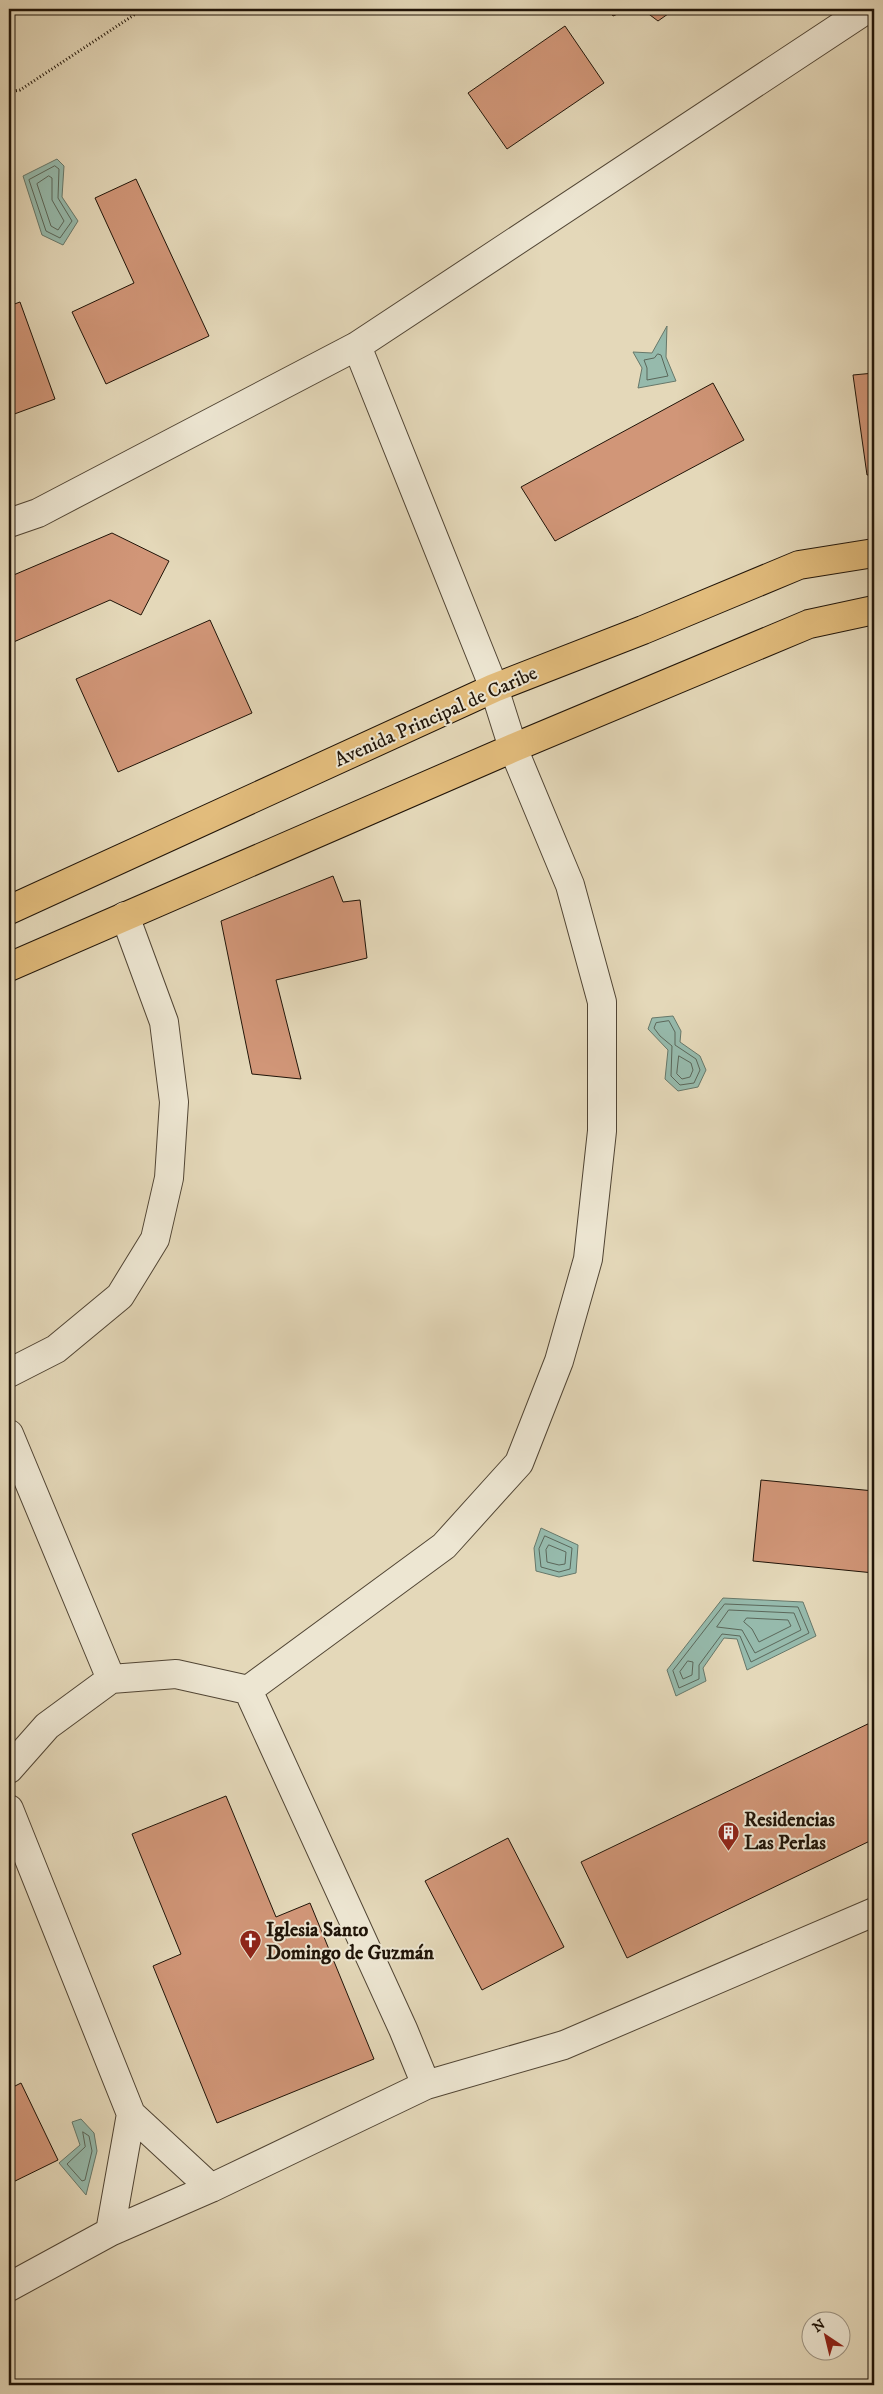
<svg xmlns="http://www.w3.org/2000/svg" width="883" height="2394" viewBox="0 0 883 2394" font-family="'IM FELL DW Pica',serif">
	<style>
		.water { fill: #96baac; stroke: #67786a }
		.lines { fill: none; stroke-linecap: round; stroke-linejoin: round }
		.shore { stroke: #5b675a; stroke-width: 1 }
		.building { fill: #d19678; stroke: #201408 }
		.minor-casing { stroke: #514534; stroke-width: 30 }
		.major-casing { stroke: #201408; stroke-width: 30 }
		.path { stroke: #201408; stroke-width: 3; stroke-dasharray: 1 2.5; stroke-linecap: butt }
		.minor { stroke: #ede6d2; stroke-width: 28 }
		.major { stroke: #e2bc7c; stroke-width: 28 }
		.labels { text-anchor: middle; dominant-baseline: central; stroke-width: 4; stroke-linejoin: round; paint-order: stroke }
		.street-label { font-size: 20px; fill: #201408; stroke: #ede6d2 }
		.poi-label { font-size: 20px; font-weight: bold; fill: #201408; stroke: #ede6d2; text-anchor: start }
	</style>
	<rect width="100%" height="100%" fill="#e4d8b9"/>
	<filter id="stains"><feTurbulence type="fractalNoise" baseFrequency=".004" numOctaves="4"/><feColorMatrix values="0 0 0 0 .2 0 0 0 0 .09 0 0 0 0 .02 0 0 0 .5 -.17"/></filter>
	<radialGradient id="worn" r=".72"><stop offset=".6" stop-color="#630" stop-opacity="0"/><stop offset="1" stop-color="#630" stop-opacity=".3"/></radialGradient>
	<path class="water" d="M57,159L64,166L62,197L78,221L63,245L42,235L23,176Z
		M667,326L666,357L676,381L638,388L642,368L633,352L652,353Z
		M673,1016L681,1031L680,1042L700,1056L706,1070L698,1087L678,1091L665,1079L668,1050L648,1029L652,1018Z
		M541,1528L578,1545L576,1573L559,1577L536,1571L534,1548Z
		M723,1598L803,1602L816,1636L747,1670L737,1639L724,1638L703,1668L706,1681L676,1696L667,1670Z
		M81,2119L94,2133L97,2151L86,2195L59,2163L80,2145L72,2122Z"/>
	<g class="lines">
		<path class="shore" d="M55,166L59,169L58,198L72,221L60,238L46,231L29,180Z
			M49,176L52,178V200L64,221L58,230L51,226L37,184Z
			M658,354L661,355L668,376L647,380V368L644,360L654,358Z
			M669,1021L675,1032V1045L696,1059L700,1070L694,1083L680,1085L671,1076L672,1046L660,1036L654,1028L656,1023Z
			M679,1056L691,1063L693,1070L690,1077L682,1079L677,1074Z
			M545,1536L572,1548L570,1569L559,1572L541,1567L539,1549Z
			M549,1545L566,1552L565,1564L559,1565L547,1562L546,1550Z
			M725,1604L798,1607L809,1633L751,1662L740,1636L722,1634L699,1665V1679L679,1688L673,1671Z
			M729,1610L794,1613L801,1630L755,1653L742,1630L717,1627Z
			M747,1618L788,1620L791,1626L759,1642L752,1629L744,1622Z
			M688,1661L693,1662L692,1675L683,1679L680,1672Z
			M83,2132L89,2136L92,2151L85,2180L82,2181L67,2164L85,2147Z"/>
	</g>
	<path class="building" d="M608,9H629L613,16Z
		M642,9H675L658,21Z
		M565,26L604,83L507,149L468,93Z
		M136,179L209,336L106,384L72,312L134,283L95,198Z
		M20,302L55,399L9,416V306Z
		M874,373V474L867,475L853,375Z
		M713,383L744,440L555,541L521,487Z
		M112,533L169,561L141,615L110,600L9,644V577Z
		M210,620L252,713L118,772L76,679Z
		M333,876L343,902L360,900L367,958L276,980L301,1079L252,1074L221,921Z
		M761,1480L874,1491V1573L753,1561Z
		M874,1721V1839L627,1958L581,1862Z
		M226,1796L276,1917L310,1903L374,2059L217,2123L153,1966L181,1954L132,1834Z
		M508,1838L564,1947L482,1990L425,1881Z
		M21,2083L58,2160L9,2184V2089Z"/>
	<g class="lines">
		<defs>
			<path id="minor" d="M9,523L38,513L357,346L867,9
				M9,1373L56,1349L120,1296L155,1239L169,1178L174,1102L164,1022L125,916
				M9,1434L111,1679
				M248,1690L403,2029L426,2085
				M9,1769L47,1726L111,1679L176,1674L248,1690L444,1546L519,1463L559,1361L588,1259L602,1131V1002L570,885L513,748L494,688L357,346
				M9,1809L131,2114L211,2188
				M110,2232L131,2114
				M9,2287L110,2232L211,2188L426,2085L564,2045L874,1912"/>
			<path id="major" d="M9,910L494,688L643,630L799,565L874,553
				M9,967L513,748L809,624L874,610"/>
		</defs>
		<use href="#minor" class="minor-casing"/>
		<use href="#major" class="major-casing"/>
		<path class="path" d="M9,92L20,90L143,9"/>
		<use href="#minor" class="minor"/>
		<use href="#major" class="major"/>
	</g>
	<defs>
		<symbol id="building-pin" viewBox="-11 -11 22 30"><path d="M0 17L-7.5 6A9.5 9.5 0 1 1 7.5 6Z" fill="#8f2418" stroke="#ede6d2"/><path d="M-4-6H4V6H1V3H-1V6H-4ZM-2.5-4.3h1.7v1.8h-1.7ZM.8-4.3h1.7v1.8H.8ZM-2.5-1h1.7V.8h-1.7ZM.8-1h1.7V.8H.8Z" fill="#fff"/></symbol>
		<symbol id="church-pin" viewBox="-11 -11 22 30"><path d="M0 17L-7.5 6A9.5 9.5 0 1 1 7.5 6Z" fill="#8f2418" stroke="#ede6d2"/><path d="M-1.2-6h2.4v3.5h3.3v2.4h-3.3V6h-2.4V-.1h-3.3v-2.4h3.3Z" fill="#fff"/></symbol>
	</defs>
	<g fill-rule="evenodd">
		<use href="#building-pin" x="716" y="1820" width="25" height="34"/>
		<use href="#church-pin" x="238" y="1928" width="25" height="34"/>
	</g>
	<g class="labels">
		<g class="street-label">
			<text transform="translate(436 717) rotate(-24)">Avenida Principal de Caribe</text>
		</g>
		<g class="poi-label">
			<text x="744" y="1820">Residencias<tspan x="744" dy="23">Las Perlas</tspan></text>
			<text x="266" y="1930">Iglesia Santo<tspan x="266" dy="23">Domingo de Guzmán</tspan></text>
		</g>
	</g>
	<rect width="883" height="2394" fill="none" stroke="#e4d8b9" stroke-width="30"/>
	<rect x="10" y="10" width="863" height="2374" fill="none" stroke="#201408" stroke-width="2.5"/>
	<rect x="15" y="15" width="853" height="2364" fill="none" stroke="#201408"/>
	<g transform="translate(826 2336) rotate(325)"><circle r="24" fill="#ede6d2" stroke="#9b9281"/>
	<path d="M0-4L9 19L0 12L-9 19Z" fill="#8f2418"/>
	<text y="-8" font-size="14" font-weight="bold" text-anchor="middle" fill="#201408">N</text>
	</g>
	<rect width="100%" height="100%" filter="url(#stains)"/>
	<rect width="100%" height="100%" fill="url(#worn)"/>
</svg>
